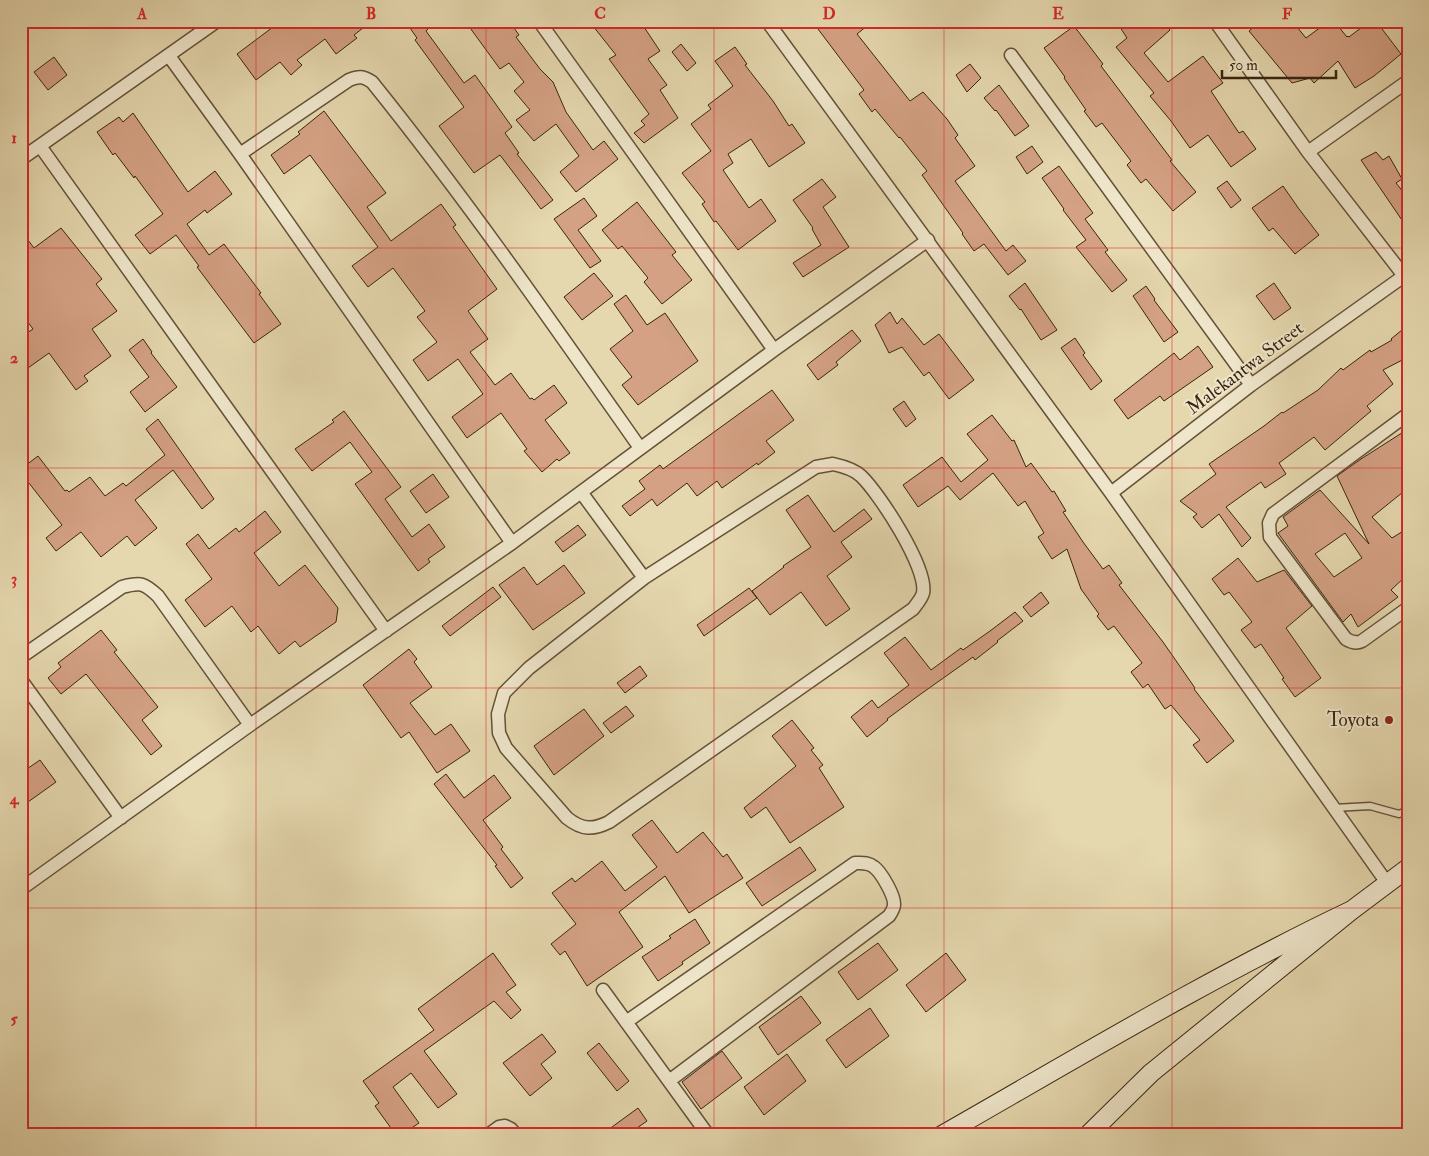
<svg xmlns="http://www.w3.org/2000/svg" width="1429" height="1156" viewBox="0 0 1429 1156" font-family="'IM FELL Double Pica',serif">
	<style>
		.building { fill: #d4a184; stroke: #392510; fill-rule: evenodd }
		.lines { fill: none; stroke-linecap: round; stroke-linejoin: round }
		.lane-casing { stroke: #645238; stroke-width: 9 }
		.street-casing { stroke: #645238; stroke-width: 15 }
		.secondary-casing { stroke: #392510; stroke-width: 20 }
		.lane { stroke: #eee5ca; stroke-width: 6 }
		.street { stroke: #eee5ca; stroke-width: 12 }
		.secondary { stroke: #eee5ca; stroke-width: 18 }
		.grid { fill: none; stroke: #d62828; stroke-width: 1; stroke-opacity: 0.55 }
		.poi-dot { fill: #8f2418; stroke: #eee5ca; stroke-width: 2 }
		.labels { text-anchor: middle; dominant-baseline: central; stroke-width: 4; stroke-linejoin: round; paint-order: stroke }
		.street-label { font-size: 19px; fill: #392510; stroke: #eee5ca }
		.poi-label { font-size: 19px; fill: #392510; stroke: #eee5ca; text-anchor: end }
		.neatline { fill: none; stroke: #d62828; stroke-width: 2 }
		.grid-label { font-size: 16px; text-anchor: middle; font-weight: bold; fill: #d62828 }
	</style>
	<rect width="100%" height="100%" fill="#e5d7ae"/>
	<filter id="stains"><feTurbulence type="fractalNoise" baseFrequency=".004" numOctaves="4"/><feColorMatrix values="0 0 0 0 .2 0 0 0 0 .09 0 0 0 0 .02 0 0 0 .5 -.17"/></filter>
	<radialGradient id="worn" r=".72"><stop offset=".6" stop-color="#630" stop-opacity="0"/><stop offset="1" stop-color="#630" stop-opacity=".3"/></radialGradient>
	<path class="building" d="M281,21H372L354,35L357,38L336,54L325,39L297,60L302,65L291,75L280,62L256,80L237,54Z
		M405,21H423L428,29L426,31L464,83L475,75L512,127L505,133L519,153L517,154L553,200L541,209L500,155L474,173L439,126L464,107L415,40L417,38Z
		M465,21H509L519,35L516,37L540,69L553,82L566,112L593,150L604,141L618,159L576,192L560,172L579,156L556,124L534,141L516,120L530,110L514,91L524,82L509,63L500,69Z
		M589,21H640L660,51L648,59L667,85L660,90L678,118L644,143L634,133L645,125L641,121L649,114L609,59L616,55Z
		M828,21H873L857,34L910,101L923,92L947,119L958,135L955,138L975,166L955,181L1006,251L1013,245L1026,261L1008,275L984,244L974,251L962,234L963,233L922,175L927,171L900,137L899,138L875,109L872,112L859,94L864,90L818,29Z
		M1116,21H1163L1170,30L1144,53L1168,82L1203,56L1223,83L1211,91L1239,133L1243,131L1256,149L1231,167L1208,135L1190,148L1171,121L1150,96L1154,93L1116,47L1127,38Z
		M1261,21H1292L1306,38L1329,21H1334L1347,37L1348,36L1349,37L1370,21H1376L1401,54L1374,76L1355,88L1338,61L1314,83L1310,78L1292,83L1249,31Z
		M1074,26L1103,64L1101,66L1172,160L1170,161L1196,192L1173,211L1146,179L1141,183L1127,165L1131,161L1102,123L1096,127L1084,111L1086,110L1064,78L1065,77L1044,48Z
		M681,44L696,63L687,71L672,52Z
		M735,47L747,64L745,65L773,101L789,126L792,124L805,143L769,167L751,139L728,154L733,163L723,170L749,208L761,199L776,221L738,250L716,221L714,222L702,204L705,202L682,173L711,151L691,124L711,109L708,105L733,86L715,61Z
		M54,57L67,75L48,90L34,72Z
		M970,64L981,78L967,92L956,75Z
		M999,85L1029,126L1015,136L996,110L995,111L984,98Z
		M324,111L386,193L367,207L391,241L441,204L456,225L453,227L497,289L468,311L488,339L470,352L495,385L511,373L530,399L532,398L534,400L554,385L567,403L545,420L570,453L559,461L557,459L542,472L524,451L527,449L501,413L467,438L452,417L483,394L458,359L428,381L413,360L437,342L417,317L425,311L393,268L368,287L352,266L378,247L310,155L284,174L271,155L300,134L298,132Z
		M133,113L188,192L215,171L232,194L207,213L205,210L187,224L209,255L224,244L261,293L259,294L281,324L254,343L197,267L199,266L176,235L150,254L135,235L163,214L135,176L134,178L115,153L113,155L97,132L119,117L123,122Z
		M1032,146L1043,162L1027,174L1016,157Z
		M1376,152L1383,160L1389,156L1402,179L1396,183L1408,198V229L1361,160Z
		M1059,166L1093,213L1085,219L1108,250L1105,252L1127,280L1112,292L1076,247L1086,240L1063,210L1064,209L1042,178Z
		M822,179L836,197L823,207L849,247L803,277L793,263L821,245L812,229L813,228L793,200Z
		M1227,181L1241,200L1231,208L1217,188Z
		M1283,186L1299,209L1319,235L1295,254L1273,228L1269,231L1252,208Z
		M584,198L597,216L578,230L601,261L590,268L554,219Z
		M637,202L676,252L672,255L692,280L662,304L644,282L648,278L622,246L618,249L602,230Z
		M61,228L102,279L96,284L117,311L92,329L111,356L84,376L88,381L76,390L49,353L21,373V337L33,329L21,313V231L34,248Z
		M594,273L613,296L582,320L564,297Z
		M1025,283L1057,330L1041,340L1021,309L1020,310L1009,296Z
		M1274,283L1291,308L1274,320L1256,296Z
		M1146,286L1155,299L1154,300L1178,332L1164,342L1133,296Z
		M626,295L647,325L665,313L698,361L638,405L622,385L632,377L610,349L633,331L614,304Z
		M890,312L897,324L902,318L924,345L939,334L974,380L949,399L929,372L924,376L902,347L889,353L875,325Z
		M1408,325V357L1383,370L1393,384L1367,406L1371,411L1325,450L1314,437L1279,463L1286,474L1265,488L1261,482L1226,507L1251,538L1242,547L1219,514L1202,528L1193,517L1197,514L1180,501L1216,474L1209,464L1264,426L1282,412L1283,413L1318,390L1341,368L1343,370L1370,350L1371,352L1392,340L1391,339Z
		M852,330L861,341L836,362L838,365L818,380L807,365Z
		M1075,338L1085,353L1083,355L1102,381L1091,390L1061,348Z
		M143,339L152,352L151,353L177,387L145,412L130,392L149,377L129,350Z
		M1198,346L1213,367L1164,401L1160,396L1128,419L1114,400L1174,353L1180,360Z
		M772,390L794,420L766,441L775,452L758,465L757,463L722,488L717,481L697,496L687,483L657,506L652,499L630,516L622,506L645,489L639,481L660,465L663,469Z
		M904,401L916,419L906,427L893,409Z
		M344,411L401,487L385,499L412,537L429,524L445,547L428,559L430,562L418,571L355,484L372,472L350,442L312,471L295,449L334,422L332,420Z
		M992,415L1012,441L1014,440L1026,467L1031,463L1052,492L1054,491L1066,511L1063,512L1083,542L1103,569L1109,565L1122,583L1119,585L1163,642L1195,688L1194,689L1234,741L1207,763L1193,745L1200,740L1171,705L1165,709L1148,684L1143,688L1131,672L1142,663L1114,626L1108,630L1097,616L1099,614L1081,589L1067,549L1052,559L1038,537L1044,533L1025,501L1018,506L993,473L960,500L948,486L918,507L903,485L942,457L961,482L988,460L967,434Z
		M158,419L214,499L202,509L173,470L135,500L157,528L135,546L127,536L101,557L81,532L56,551L46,538L62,525L21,473V469L38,456L65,491L67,490L69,492L90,477L105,496L123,483L126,486L165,455L146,429Z
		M1408,429V488L1372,517L1392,538L1408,528V574L1391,590L1398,597L1358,627L1351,614L1343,622L1278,533L1288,526L1283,517L1320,490L1369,544L1337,476L1361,459ZM1345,533L1362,558L1334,577L1315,554Z
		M433,474L449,497L426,513L410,491Z
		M808,495L834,532L864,509L872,519L841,542L852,557L827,576L850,609L826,626L801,592L770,615L752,591L784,567L783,566L811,547L786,510Z
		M265,511L281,532L254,553L279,586L305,565L338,608L336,622L300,647L295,641L279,654L258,626L251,632L232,606L205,627L185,600L212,579L186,544L198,534L209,549L236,528L239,532Z
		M578,525L586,535L563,552L555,542Z
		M1238,558L1257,582L1284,570L1312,606L1286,628L1321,678L1295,697L1282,679L1284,678L1261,644L1255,648L1241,630L1252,622L1229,592L1224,595L1212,579Z
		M564,565L585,593L533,630L499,585L524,567L537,585Z
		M493,587L501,597L450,636L442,626Z
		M749,588L757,598L704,636L697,625Z
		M1041,592L1049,603L1031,617L1023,607Z
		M1015,612L1023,621L997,641L998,642L975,660L973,657L918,696L887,719L888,720L867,737L851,717L872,700L878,708L909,685L884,653L905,637L931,670L961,648L963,650L990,631Z
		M101,630L117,650L114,652L158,707L142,720L162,746L151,755L86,674L61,694L48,678L61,667L58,663Z
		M409,649L417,659L414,662L432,687L410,703L435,735L451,724L470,751L437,773L409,732L401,738L363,685Z
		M640,666L647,676L625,693L617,683Z
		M626,706L634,716L611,733L603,723Z
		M584,709L604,736L554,775L534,746Z
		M792,720L814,748L811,750L823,765L819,768L844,807L790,843L766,807L751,818L744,808L796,766L772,736Z
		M40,760L56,782L21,807V773Z
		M446,774L464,798L494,775L511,798L483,820L503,847L501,849L523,878L511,888L495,866L497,865L434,784Z
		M652,820L677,853L703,832L723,857L727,854L743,878L689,913L665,876L619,912L643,947L587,986L565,951L560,955L551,944L576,924L552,893L572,878L575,882L602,861L625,891L657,867L632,835Z
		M800,847L816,870L762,906L746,883Z
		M695,919L710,943L682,962L683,964L658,981L642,957L671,938L669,936Z
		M878,943L898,970L858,1000L838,972Z
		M493,953L516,985L506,992L521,1010L511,1019L494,1001L424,1051L457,1094L438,1108L411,1073L393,1087L419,1123L401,1135H396L375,1106L379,1103L363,1081L434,1030L418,1009Z
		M946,953L966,980L926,1012L906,985Z
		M801,996L821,1023L778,1055L759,1027Z
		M870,1008L889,1036L846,1068L826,1040Z
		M542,1034L556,1052L541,1064L552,1078L530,1096L503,1063Z
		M599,1043L629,1081L617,1091L587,1053Z
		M722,1051L742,1078L701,1109L682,1082Z
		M787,1054L806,1081L764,1115L744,1087Z
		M638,1108L647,1121L627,1135H601Z"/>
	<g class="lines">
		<defs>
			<path id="lane" d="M1334,808L1370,806L1399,814L1408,810"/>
			<path id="street" d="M539,21L774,350
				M767,21L1111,493L1387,883
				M1215,21L1308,152L1408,281
				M1011,55L1251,385
				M169,56L240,154L512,543
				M40,146L386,631
				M1308,152L1408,81
				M240,154L349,80C359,76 363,76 372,82C467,200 553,324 640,448
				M21,159L217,21
				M1408,414L1273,514L1269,523L1270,537L1346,639C1351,642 1356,644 1362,641L1408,608
				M833,464C842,466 854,469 861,476C879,493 928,568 923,593C922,598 916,605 913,609L609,822C593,830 582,830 567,818L506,748L499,733L498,714L504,693L529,668L644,578L816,467Z
				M581,492L644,578
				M1111,493L1251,385L1404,276
				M21,657L122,587C141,582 144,583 158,596L250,725
				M21,680L121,818
				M21,889L250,725L512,543L774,350L928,240
				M603,990L708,1135
				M626,1022L855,863C862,863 868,862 874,867C881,872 895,896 894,905C894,908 891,913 889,916L669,1081
				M488,1135L499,1127L505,1126L511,1129L516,1135"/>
			<path id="secondary" d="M942,1135C1077,1058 1211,977 1352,910
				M1088,1135L1151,1073L1352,910L1408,868"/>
		</defs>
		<use href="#lane" class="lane-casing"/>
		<use href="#street" class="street-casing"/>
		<use href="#secondary" class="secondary-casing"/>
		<use href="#lane" class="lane"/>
		<use href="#street" class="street"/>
		<use href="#secondary" class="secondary"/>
	</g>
	<path class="grid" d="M256,21V1135M486,21V1135M714,21V1135M944,21V1135M1172,21V1135M21,248H1408M21,468H1408M21,688H1408M21,908H1408"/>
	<circle class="poi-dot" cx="1389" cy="720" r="5"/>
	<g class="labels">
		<g class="street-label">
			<text transform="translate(1245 368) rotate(-37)">Malekantwa Street</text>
		</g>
		<g class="poi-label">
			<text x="1379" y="720">Toyota</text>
		</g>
	</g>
	<rect width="1429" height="1156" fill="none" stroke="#e5d7ae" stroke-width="55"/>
	<path d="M1222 70v8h114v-8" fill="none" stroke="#392510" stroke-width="2.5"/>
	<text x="1229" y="70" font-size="15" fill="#392510" stroke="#eee5ca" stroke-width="4" paint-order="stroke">50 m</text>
	<rect x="28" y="28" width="1374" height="1100" class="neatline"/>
	<g class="grid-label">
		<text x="142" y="19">A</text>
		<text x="371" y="19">B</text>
		<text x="600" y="19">C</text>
		<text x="829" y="19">D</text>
		<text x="1058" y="19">E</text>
		<text x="1287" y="19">F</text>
		<text x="14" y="143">1</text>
		<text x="14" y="363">2</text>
		<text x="14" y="584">3</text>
		<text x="14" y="804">4</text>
		<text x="14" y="1024">5</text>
	</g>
	<rect width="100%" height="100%" filter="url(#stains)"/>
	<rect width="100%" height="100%" fill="url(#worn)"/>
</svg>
